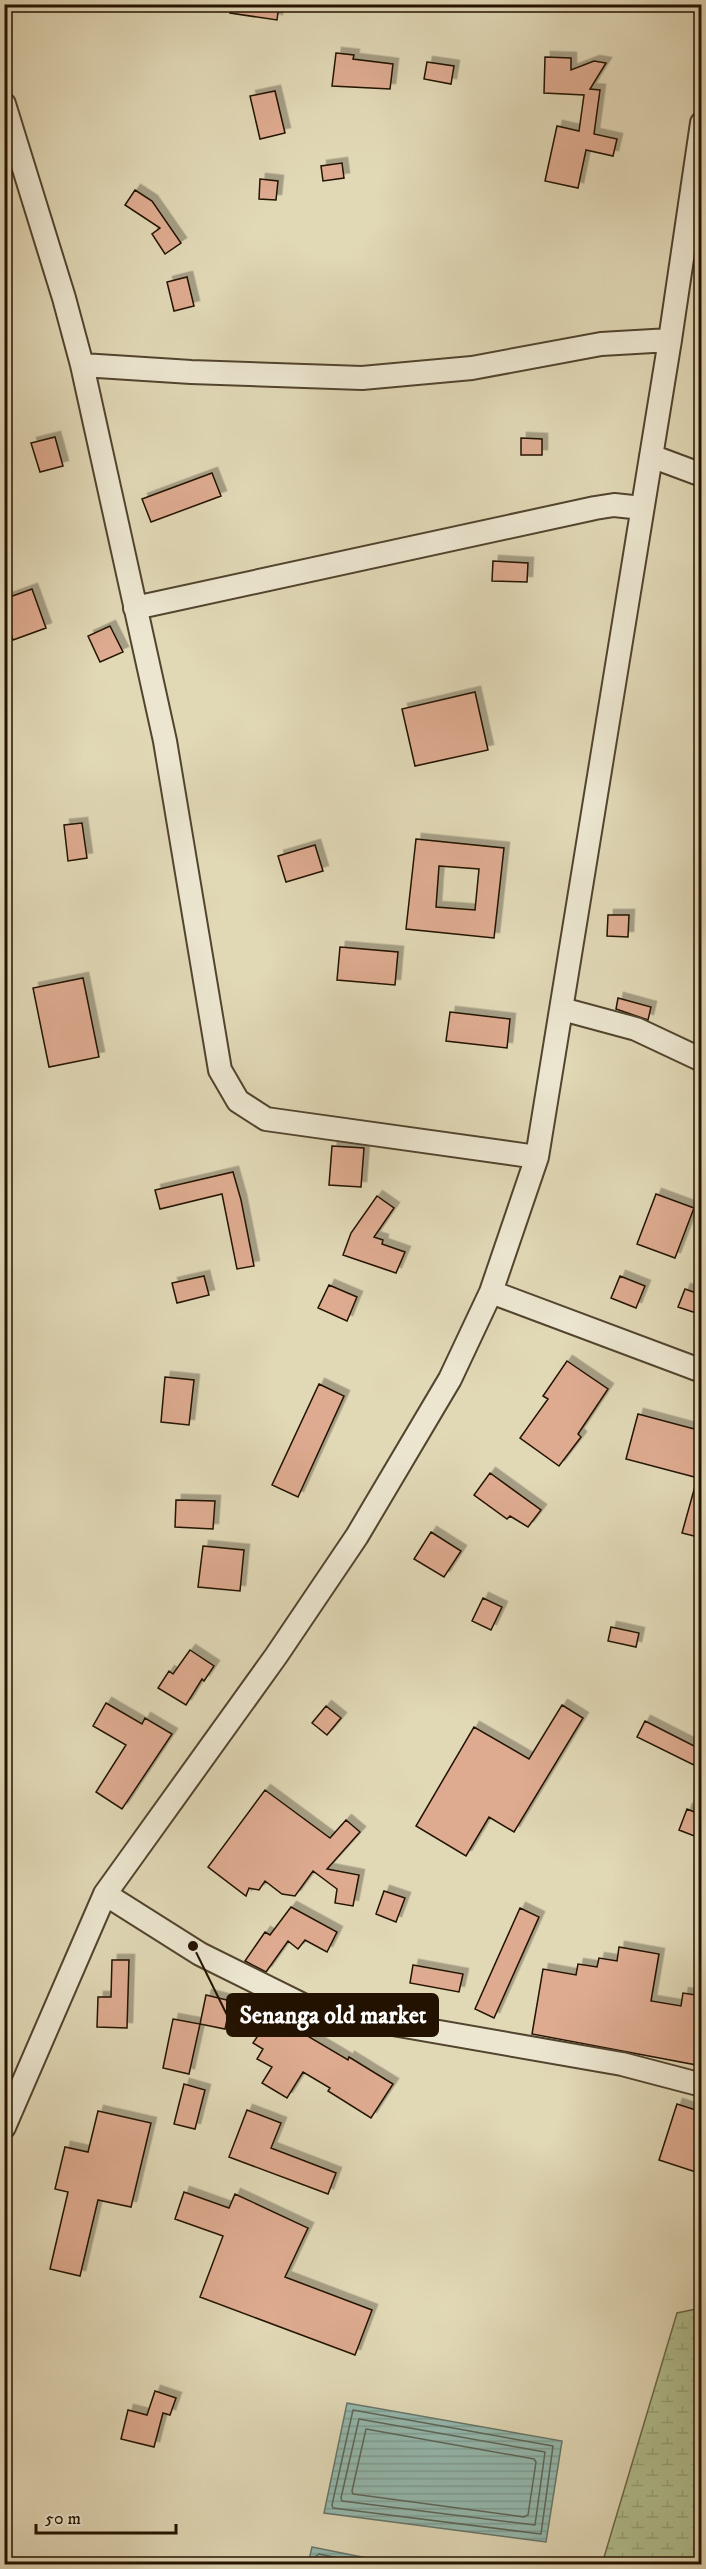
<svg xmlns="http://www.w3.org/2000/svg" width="706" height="2569" viewBox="0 0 706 2569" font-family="'IM FELL DW Pica',serif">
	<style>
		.wetland { fill: url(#wetland-marsh); stroke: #6a6848; stroke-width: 1.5 }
		.water { fill: url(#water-rules); stroke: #677669; stroke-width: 1.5 }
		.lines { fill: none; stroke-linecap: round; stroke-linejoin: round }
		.shore { stroke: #5c6658; stroke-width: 1.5 }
		.building { fill: #deab90; stroke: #231200; stroke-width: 1.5; fill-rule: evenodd; filter: url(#shadow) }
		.minor-casing { stroke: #52442e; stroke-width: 26 }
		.minor { stroke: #ece6d0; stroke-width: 22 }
		.leader { fill: none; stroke: #231200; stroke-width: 2 }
		.callout-dot { fill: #231200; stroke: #ece6d0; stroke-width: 2 }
		.callout { fill: #231200; stroke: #231200; stroke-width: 2 }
		.callout-label { font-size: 24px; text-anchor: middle; font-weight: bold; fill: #fff }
	</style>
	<defs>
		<pattern id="wetland-marsh" width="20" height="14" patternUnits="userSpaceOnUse" patternTransform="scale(1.5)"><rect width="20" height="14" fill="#b1bf90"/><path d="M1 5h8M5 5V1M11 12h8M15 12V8" fill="none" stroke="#98a37a"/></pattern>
		<pattern id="water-rules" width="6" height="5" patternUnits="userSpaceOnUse" patternTransform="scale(1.5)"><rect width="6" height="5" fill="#94b9af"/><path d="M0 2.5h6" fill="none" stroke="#7f9e95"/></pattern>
		<filter id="shadow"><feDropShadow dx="5.5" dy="-5.5" stdDeviation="0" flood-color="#0004"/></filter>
	</defs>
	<rect width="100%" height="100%" fill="#e1d8b6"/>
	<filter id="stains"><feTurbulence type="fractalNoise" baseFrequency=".00333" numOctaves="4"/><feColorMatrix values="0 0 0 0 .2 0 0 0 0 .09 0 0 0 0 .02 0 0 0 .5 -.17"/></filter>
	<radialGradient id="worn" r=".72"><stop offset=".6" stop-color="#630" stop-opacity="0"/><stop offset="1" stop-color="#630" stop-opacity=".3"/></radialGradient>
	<path class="wetland" d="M701,2308V2564H602L677,2313Z"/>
	<path class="water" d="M347,2403L562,2441L546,2542L324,2513Z
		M312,2547L397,2564H308Z"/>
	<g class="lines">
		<path class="shore" d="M353,2410L553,2446L541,2534L333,2508L332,2505Z
			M359,2419L545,2452L535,2525L342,2501L341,2498Z
			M366,2429L534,2459L536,2462L528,2515L524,2517L353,2494L352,2491Z
			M315,2564L316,2556L319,2554L367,2564"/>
	</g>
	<path class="building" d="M231,4H279L277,20L230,13Z
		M336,53L354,55L353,59L393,64L390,89L332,86Z
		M545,57L571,58V70L594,61L606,63L590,89L600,90L594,134L617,139L613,156L586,150L578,188L545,181L557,126L579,131L584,95L544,93Z
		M427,62L454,66L451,84L424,79Z
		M275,91L285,133L260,139L250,96Z
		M342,163L344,178L323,181L321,166Z
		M260,179L278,181L276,200L259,199Z
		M135,190L152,201L181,243L165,254L152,234L160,228L125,205Z
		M187,277L194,306L174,311L167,282Z
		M55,437L63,466L40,472L31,443Z
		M521,438L542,439V455H521Z
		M212,473L221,496L151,522L142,499Z
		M493,561L528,563L527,582L492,581Z
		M32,589L46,628L13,640L4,614V599Z
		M110,626L123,652L100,662L88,636Z
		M475,692L488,750L415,766L402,709Z
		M82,823L87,858L68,861L64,825Z
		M416,839L504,848L494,938L406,929ZM439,866L479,869L475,910L436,907Z
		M315,845L323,871L286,882L278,856Z
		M608,915H629L628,937L607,936Z
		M340,947L398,952L395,985L337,980Z
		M83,978L99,1057L49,1067L33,988Z
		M618,998L651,1007L648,1020L616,1009Z
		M450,1012L510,1019L507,1048L446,1041Z
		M332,1146L364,1148L361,1187L329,1185Z
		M233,1172L241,1200L254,1266L237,1269L222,1194L160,1209L155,1190Z
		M656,1194L694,1208L675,1258L637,1244Z
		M377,1196L394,1208L374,1237L383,1240L382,1244L405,1252L396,1273L343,1255L351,1233Z
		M204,1276L209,1295L177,1303L172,1283Z
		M620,1276L645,1286L636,1308L611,1298Z
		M329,1285L357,1297L347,1321L318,1308Z
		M685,1289L702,1295V1315L678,1307Z
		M567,1361L608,1389L578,1434L581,1437L559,1466L520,1438L548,1399L543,1396Z
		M165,1377L194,1380L189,1425L161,1422Z
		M319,1384L344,1396L298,1497L272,1485Z
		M638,1414L702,1431V1479L626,1459Z
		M490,1473L541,1510L528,1527L510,1516L507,1519L474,1495Z
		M697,1479H702V1538L682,1533Z
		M176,1500L215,1501L213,1529L175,1527Z
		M431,1532L461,1551L444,1577L414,1559Z
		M203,1546L244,1550L240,1591L198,1587Z
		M483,1598L502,1607L491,1630L472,1621Z
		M611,1627L639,1633L636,1647L608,1641Z
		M190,1650L214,1666L204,1681L202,1679L186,1705L158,1688L169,1671L173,1674Z
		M106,1703L142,1724L145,1718L172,1734L122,1809L96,1792L126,1745L93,1726Z
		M562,1705L583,1718L514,1832L489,1817L466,1856L416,1826L474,1727L529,1759Z
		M326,1706L341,1718L327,1735L312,1723Z
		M645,1721L702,1750V1769L637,1737Z
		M265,1790L330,1838L346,1820L360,1832L327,1869L359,1875L353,1906L335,1903L337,1889L313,1871L295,1896L282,1894L265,1881L259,1890L249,1888L246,1896L208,1867Z
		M687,1809L702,1815V1839L679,1830Z
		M384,1891L405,1898L396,1922L376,1914Z
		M291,1907L337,1932L327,1952L305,1940L298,1949L288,1941L266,1972L245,1961L265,1932L270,1935Z
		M520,1908L539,1917L494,2018L475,2009Z
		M619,1947L659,1954L651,2001L681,2006L683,1993L702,1996V2066L532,2034L543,1969L576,1975L578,1964L597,1967L599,1958L617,1961Z
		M112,1960H129L127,2028L97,2027L98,1997H111Z
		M413,1965L463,1974L459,1992L410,1983Z
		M206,1995L231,2001L225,2029L200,2024Z
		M267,2012L348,2060L349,2057L393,2084L371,2118L328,2091L330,2088L303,2072L287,2098L262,2083L272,2067L257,2059L263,2049L253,2043L259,2034L255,2032Z
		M173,2019L200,2024L189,2074L163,2068Z
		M184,2084L205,2090L195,2129L174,2124Z
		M677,2104L702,2112V2174L659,2160Z
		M247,2110L281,2123L271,2148L336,2173L328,2194L229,2157Z
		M98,2111L151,2123L131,2207L98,2200L80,2276L50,2269L68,2192L55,2189L65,2147L88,2152Z
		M184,2192L229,2208L235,2194L308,2228L285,2277L372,2310L355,2355L200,2297L223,2236L175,2219Z
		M155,2391L176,2398L170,2415L163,2413L154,2447L121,2439L128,2410L147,2415Z"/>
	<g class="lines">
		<defs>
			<path id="minor" d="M4,104L64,298L82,365L165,741L220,1070L238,1101L266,1119L537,1157
				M82,365L191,372L362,378L472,368L601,344L670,340
				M651,456L702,475
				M135,608L595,508L614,505L642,508
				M562,1009L636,1029L702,1060
				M491,1292L702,1371
				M105,1894L200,1954L313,2010L622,2064L702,2085
				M4,2127L105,1894L276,1656L357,1536L450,1379L491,1292L537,1157L670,340L702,123"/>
		</defs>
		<use href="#minor" class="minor-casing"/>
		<use href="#minor" class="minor"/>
	</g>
	<path class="leader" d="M193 1946L227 2015"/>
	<circle class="callout-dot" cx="193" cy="1946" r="6"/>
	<rect class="callout" x="227" y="1994" width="211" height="42" rx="6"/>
	<g class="callout-label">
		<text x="333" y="2023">Senanga old market</text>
	</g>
	<rect width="706" height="2569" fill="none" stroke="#e1d8b6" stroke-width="24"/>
	<rect x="6" y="6" width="694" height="2557" fill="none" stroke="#231200" stroke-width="3"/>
	<rect x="12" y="12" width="682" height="2545" fill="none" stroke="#231200" stroke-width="1.5"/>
	<path d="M36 2524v9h140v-9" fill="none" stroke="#231200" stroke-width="3"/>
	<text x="45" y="2524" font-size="18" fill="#231200" stroke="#ece6d0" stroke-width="4.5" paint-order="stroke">50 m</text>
	<rect width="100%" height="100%" filter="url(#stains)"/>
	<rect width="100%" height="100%" fill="url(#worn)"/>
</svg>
